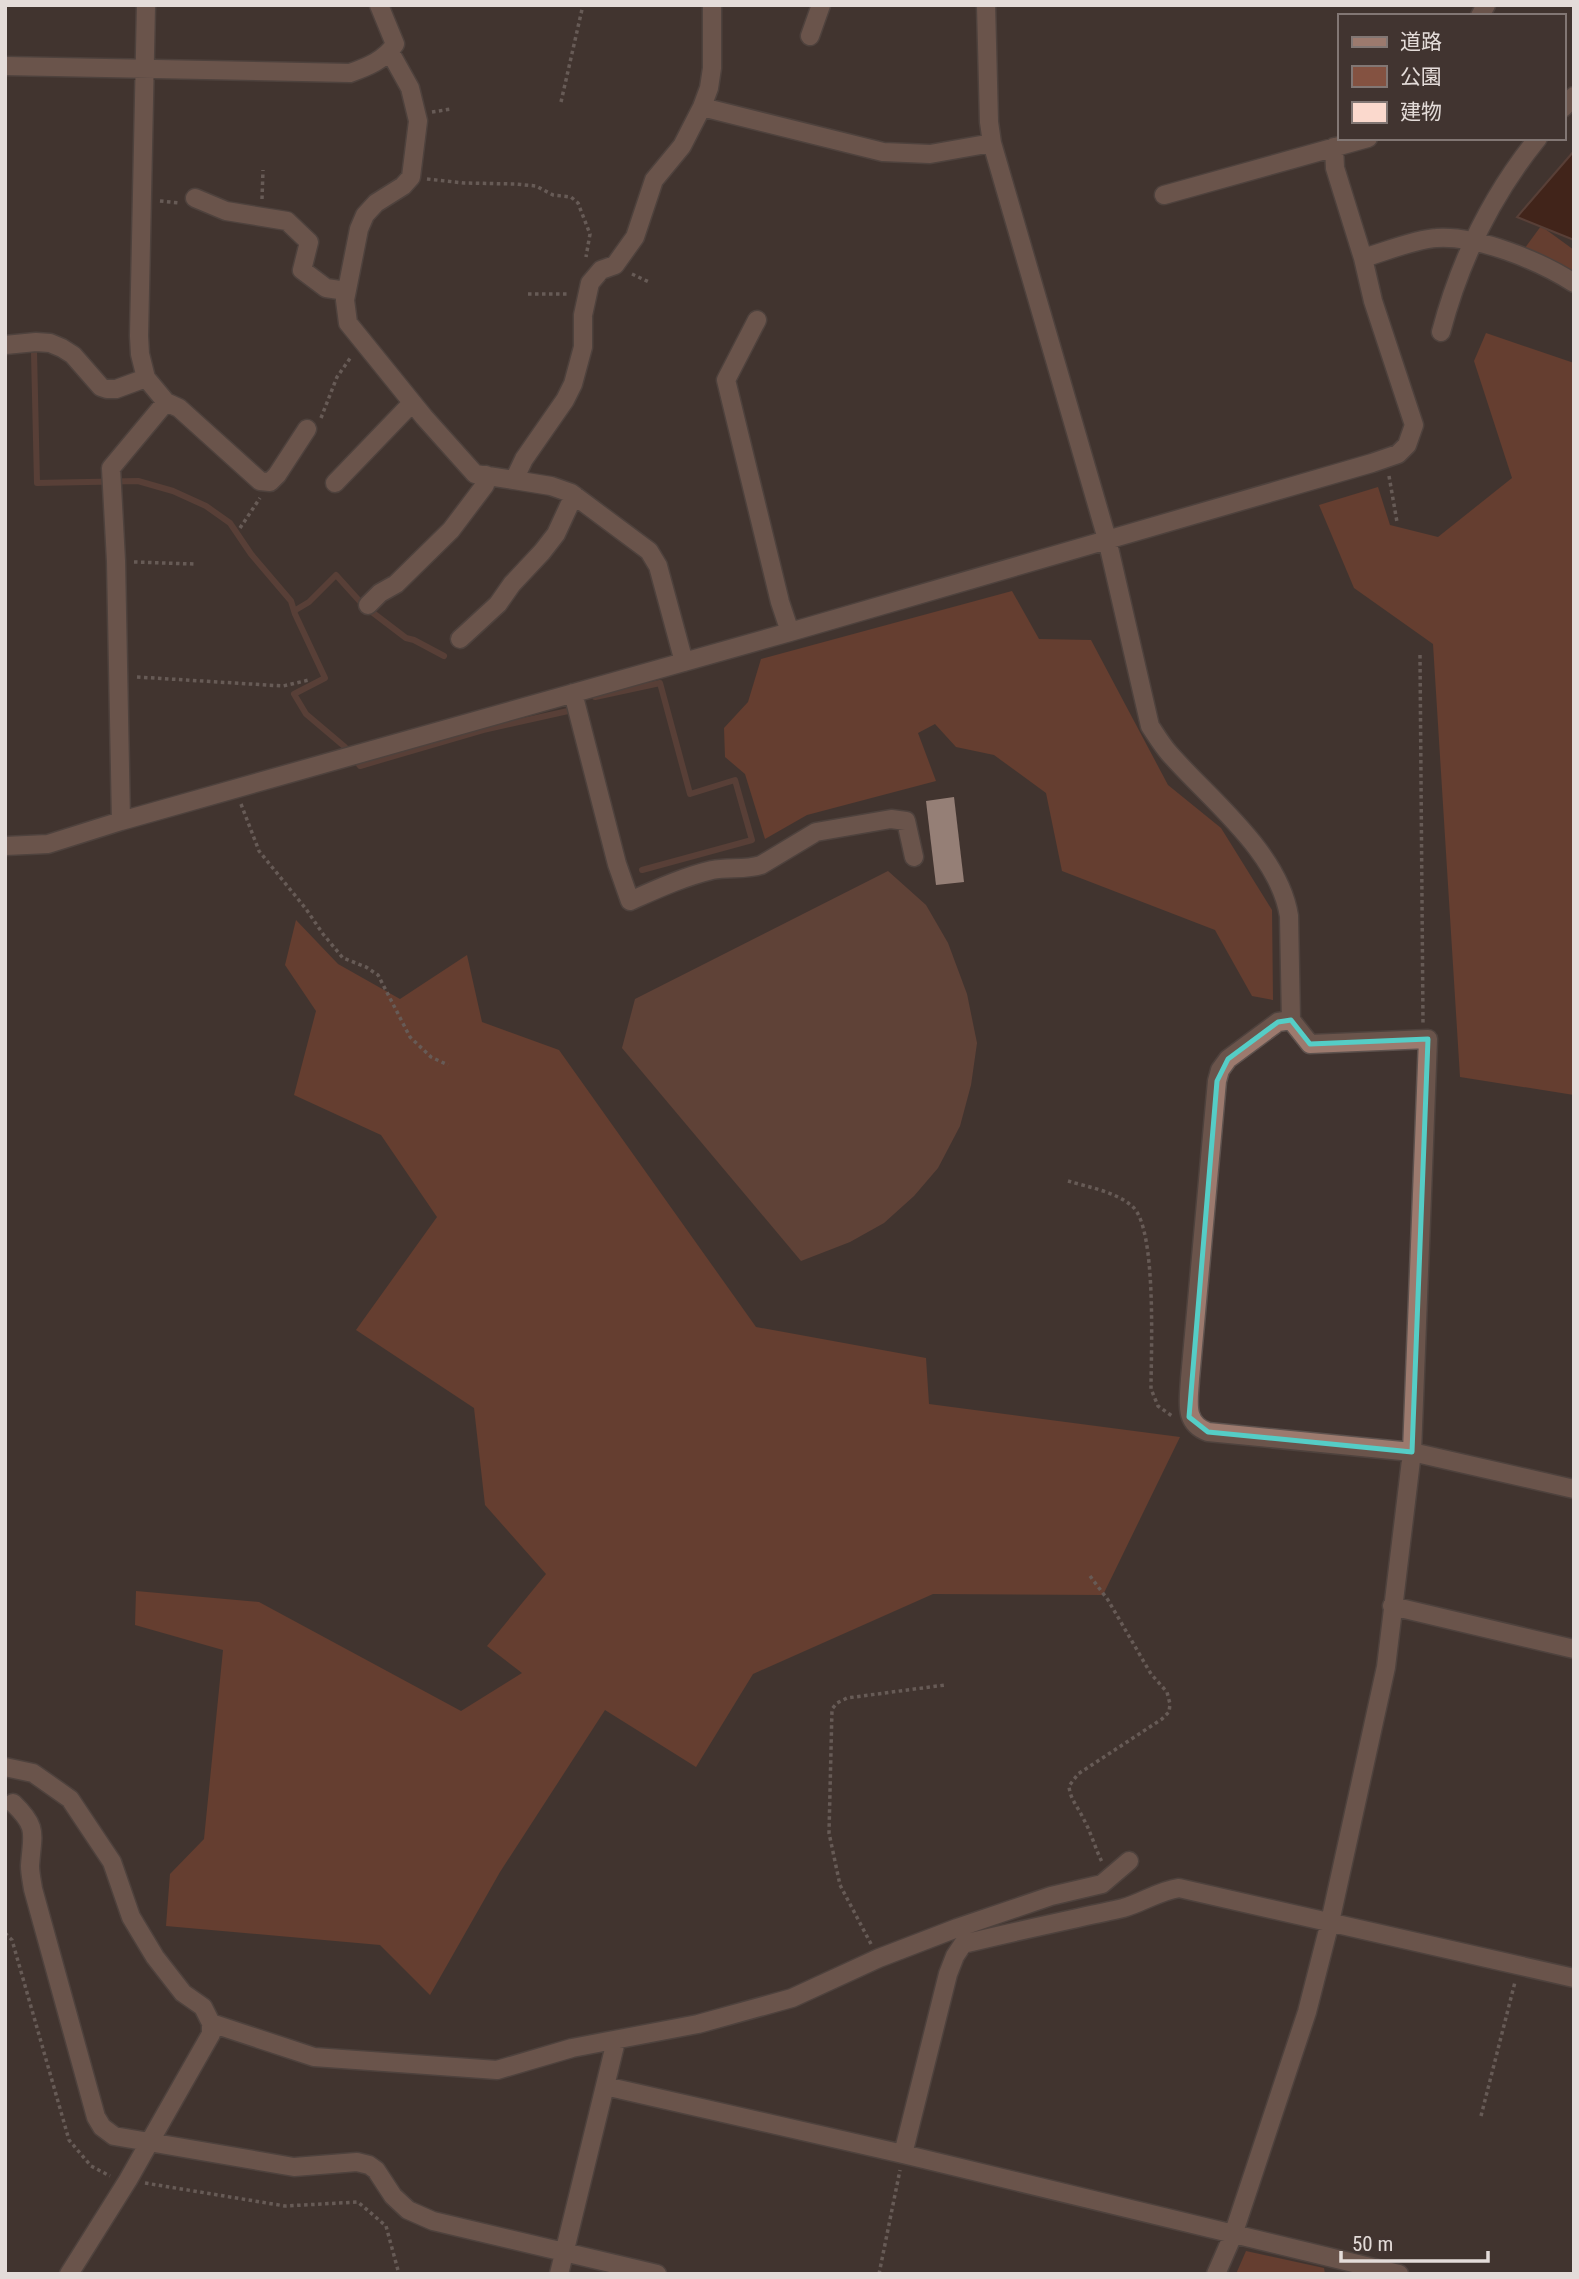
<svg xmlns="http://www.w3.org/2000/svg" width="1579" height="2279" viewBox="0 0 1579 2279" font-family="'Roboto Condensed','Noto Sans JP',sans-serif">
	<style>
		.green { fill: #845241 }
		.forest { fill: #904931 }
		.water { fill: #421000; stroke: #734d41; stroke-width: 2 }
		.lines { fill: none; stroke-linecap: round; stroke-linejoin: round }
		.stream { stroke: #734d41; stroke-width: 6 }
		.building { fill: #fbd9cd }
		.minor-casing { stroke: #5e524e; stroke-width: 21 }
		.path { stroke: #948986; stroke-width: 3.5; stroke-dasharray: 3.5 3.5; stroke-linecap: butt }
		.minor { stroke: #9c7a6e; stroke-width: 18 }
		.marked { fill: none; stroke: #55cdc6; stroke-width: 5; stroke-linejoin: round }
	</style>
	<rect width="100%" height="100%" fill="#413430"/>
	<path class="green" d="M888,871L926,905L948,943L967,994L977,1043L971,1085L960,1126L938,1168L914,1196L884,1223L850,1242L801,1261L622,1048L635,999Z"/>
	<path class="forest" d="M1541,226L1574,250V287L1522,252Z
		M1486,333L1574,363V1095L1460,1077L1433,644L1354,588L1319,505L1378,487L1390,525L1438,537L1512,478L1474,361Z
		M1012,591L1039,639L1091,640L1168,785L1221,828L1272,910L1273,1000L1252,996L1215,930L1062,871L1046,793L994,755L956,747L935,724L918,733L936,781L807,815L765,839L745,774L725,757L724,728L748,702L761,659Z
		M296,920L338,964L400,999L467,955L482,1022L559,1050L756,1327L926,1358L929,1404L1180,1437L1103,1595L933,1594L753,1674L696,1767L605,1710L500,1872L430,1995L380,1945L166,1926L170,1874L204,1839L223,1650L135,1625L136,1591L259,1602L461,1711L522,1673L487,1646L546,1574L485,1505L474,1408L356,1330L437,1217L381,1135L294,1095L316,1011L285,965Z
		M1246,2251L1324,2268L1325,2274H1236Z"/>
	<path class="water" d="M1574,151V240L1517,217Z"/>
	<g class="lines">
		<path class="stream" d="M34,352L37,483L138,481L173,491L206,506L230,523L251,554L291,601L295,614L325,678L294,694L306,714L345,747L360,766L483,730L568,711
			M294,611L309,602L336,575L364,606L406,638L414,640L444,656
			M595,697L660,683L690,794L735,780L752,840L642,870"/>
	</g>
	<path class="building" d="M954,797L964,882L936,885L926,801Z"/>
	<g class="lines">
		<defs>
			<path id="minor" d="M146,5L139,336L140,354L146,378
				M986,5L989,122L992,143L1107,539L1150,726C1156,735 1162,745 1169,753C1209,799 1279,852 1289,916L1291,1020L1310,1044L1428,1039L1412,1452L1386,1667L1330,1922L1307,2012L1233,2235L1216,2274
				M1480,16L1486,5
				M810,36L821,5
				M390,52L410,88L418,121L411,177L403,186L376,203L365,215L359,229L345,300L348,323L424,417L475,474L514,480L524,459L565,400L573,384L583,347V315L590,283L601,270L615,265L635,237L654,180L682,146L702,107L709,88L712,68V5
				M5,66L350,73C367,67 385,60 395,44L379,5
				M702,107L883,152L930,154L992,143
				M1563,108L1574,96
				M1164,195L1368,138
				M195,198L226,211L287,221L309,242L302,270L326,288L346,291
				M1363,258C1384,252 1416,239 1436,238C1477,235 1540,261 1574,283
				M757,320L726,380L780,602L790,632
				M1441,332C1460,260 1491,196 1538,138
				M5,345L36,342L50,343L62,348L73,355L101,387L107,389H116L146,378L166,402L111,468L116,561L121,821
				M166,402L179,408L260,481L270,482L277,475L307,429
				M514,480L551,486L571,493L649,551L658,566L684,662
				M335,483L412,403
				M368,605L380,593L396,584L451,530L485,485L486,475
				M460,639L498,604L512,584L542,552L556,534L574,495
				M573,693L617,864L630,901C657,889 683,877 712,870C729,867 746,870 761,865L816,832L891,819L906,821L914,857
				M5,846L48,844L121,821L790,632L1372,463L1398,454L1407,445L1414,425L1373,301L1363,258L1335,168L1334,147
				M1291,1020L1278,1022L1228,1059L1220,1070L1217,1081L1190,1379C1189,1401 1183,1423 1208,1432L1412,1452L1574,1489
				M1392,1606L1574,1649
				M5,1767L33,1773L70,1799L112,1862L131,1917L155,1957L183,1993L203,2007L211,2023L314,2057L497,2070L572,2048L698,2024L792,1998L879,1958L957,1928L1051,1896L1102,1884L1129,1861
				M13,1803C39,1828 32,1834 30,1866C30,1873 32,1882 33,1889L96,2117L102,2127L114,2136L294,2167L357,2162L369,2165L376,2170L393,2196L408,2210L433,2221L657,2274
				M605,2086L903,2154L1399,2274
				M903,2154L948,1974L955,1956L963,1944C1016,1931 1069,1920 1123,1908C1142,1903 1158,1891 1179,1888L1574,1978
				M69,2274L128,2180L211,2034V2023
				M559,2274L616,2041"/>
		</defs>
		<use href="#minor" class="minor-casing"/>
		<path class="path" d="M561,102L583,5
			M432,112L451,109
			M427,179L464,183L515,184L536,186L553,195L571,197L578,203L590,234L586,257
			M262,199L263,170
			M160,201L180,203
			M632,274L649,282
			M528,294H568
			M321,418L337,377L351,357
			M1389,476L1397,522
			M240,528L260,498
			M134,562L194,564
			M1420,655L1423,1023
			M137,677L283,686L309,680
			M241,804L259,851L306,909L323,934L343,958L366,967L378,975L410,1037L431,1057L448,1065
			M1068,1181C1088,1187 1117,1192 1133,1207C1157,1230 1151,1353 1151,1389L1158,1406L1172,1416
			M1090,1576L1108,1600L1151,1674L1167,1692L1170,1704L1169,1712L1162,1719L1078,1774L1069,1786C1070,1799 1078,1807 1083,1818C1091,1832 1095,1848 1102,1862
			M5,1933L12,1940L69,2140L91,2166L110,2176
			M871,1944L840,1885L829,1833L832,1709L837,1703L847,1698L945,1685
			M1481,2116L1515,1982
			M145,2183L285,2206L358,2202L386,2226L399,2274
			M879,2274L900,2170"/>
		<use href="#minor" class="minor"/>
	</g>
	<path d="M0 0H1579V2279H0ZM1291,1020L1310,1044L1428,1039L1412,1452L1208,1432L1189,1417L1217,1081L1228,1059L1278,1022Z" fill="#413430" fill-opacity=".55" fill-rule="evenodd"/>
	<path class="marked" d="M1291,1020L1310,1044L1428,1039L1412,1452L1208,1432L1189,1417L1217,1081L1228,1059L1278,1022Z"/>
	<rect width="1579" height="2279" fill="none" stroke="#e4dcd9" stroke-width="14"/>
	<rect x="1338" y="14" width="228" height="126" fill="#413430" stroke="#827774" stroke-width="2"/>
	<rect x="1352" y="37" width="35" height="10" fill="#9c7a6e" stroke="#827774" stroke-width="2"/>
	<text x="1400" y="49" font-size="21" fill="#e4dcd9">道路</text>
	<rect x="1352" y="66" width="35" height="21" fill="#845241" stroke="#827774" stroke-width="2"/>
	<text x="1400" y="84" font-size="21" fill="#e4dcd9">公園</text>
	<rect x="1352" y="102" width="35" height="21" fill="#fbd9cd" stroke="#827774" stroke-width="2"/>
	<text x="1400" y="119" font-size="21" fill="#e4dcd9">建物</text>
	<path d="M1341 2251v10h147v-10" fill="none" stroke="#e4dcd9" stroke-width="3.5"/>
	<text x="1352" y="2251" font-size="21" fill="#e4dcd9" stroke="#413430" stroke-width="5" paint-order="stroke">50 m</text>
</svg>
